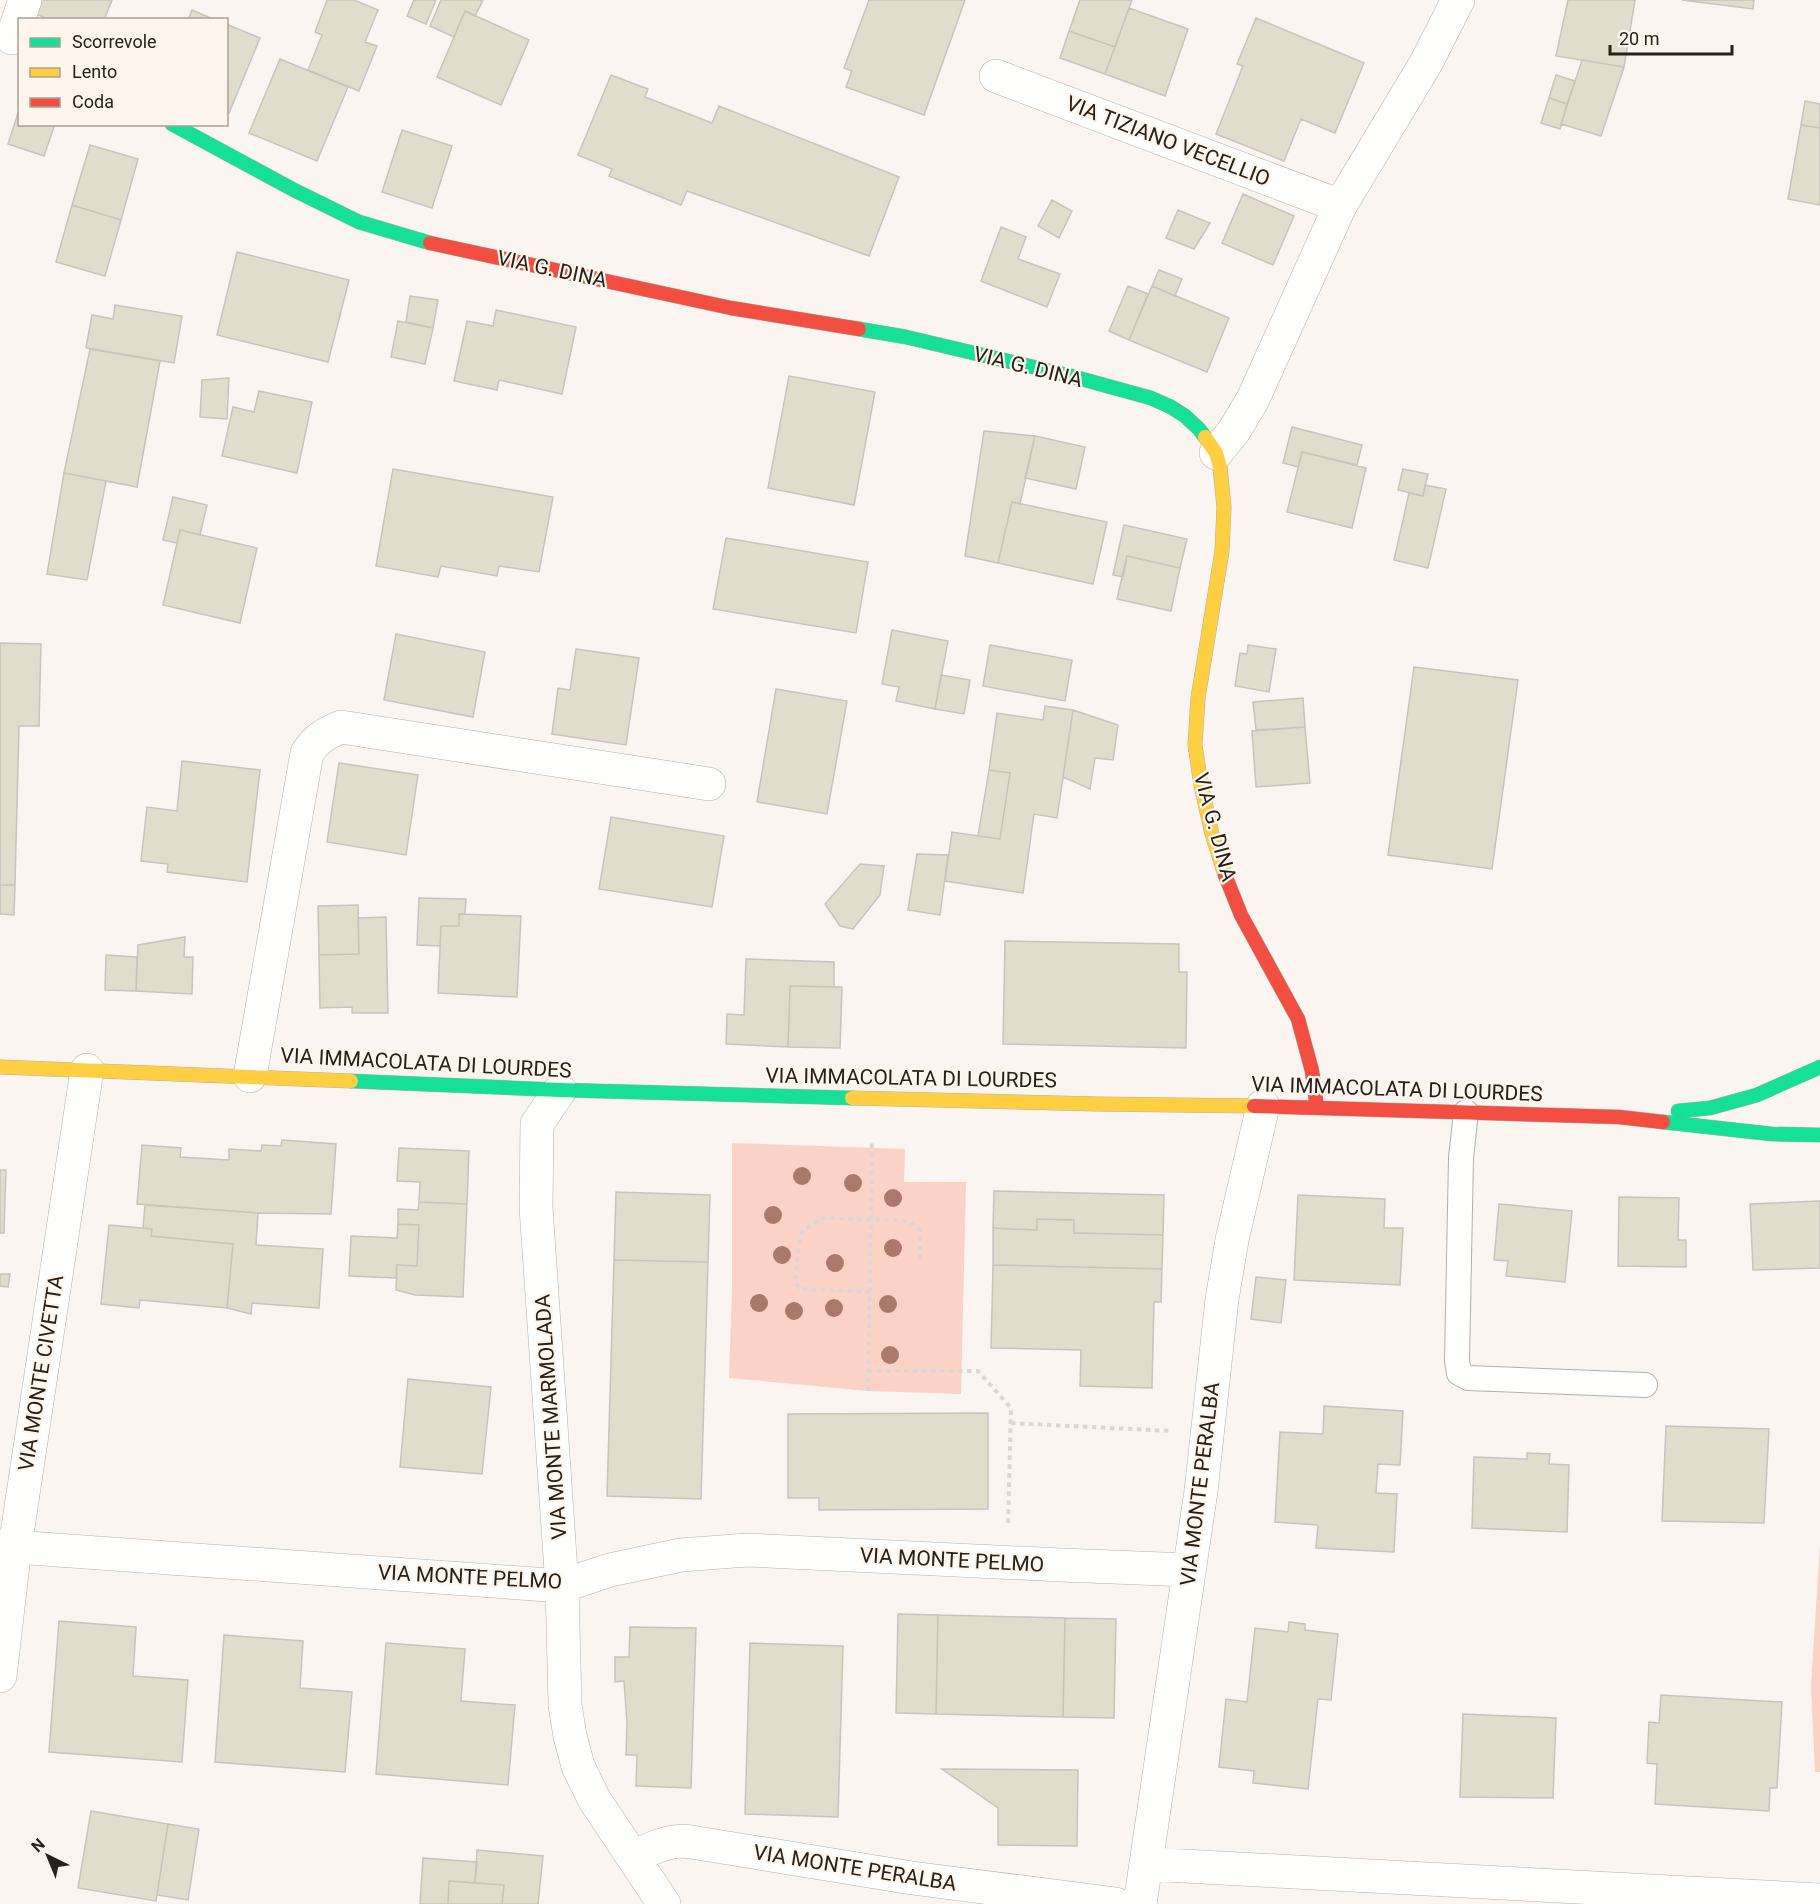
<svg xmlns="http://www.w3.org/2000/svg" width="1820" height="1904" viewBox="0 0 1820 1904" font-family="Roboto,sans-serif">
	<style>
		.green { fill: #fad2c6 }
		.building { fill: #e2dccc; stroke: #c7c4be; stroke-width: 1.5 }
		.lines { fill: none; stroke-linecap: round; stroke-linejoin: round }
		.lane-casing { stroke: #b4b0ab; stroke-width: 26 }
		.street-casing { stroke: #b4b0ab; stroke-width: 34 }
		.fast-casing { stroke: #b4b0ab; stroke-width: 15 }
		.slow-casing { stroke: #b4b0ab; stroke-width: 15 }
		.jam-casing { stroke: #b4b0ab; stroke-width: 15 }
		.path { stroke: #d9d7d6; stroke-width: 4; stroke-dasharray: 4.5 4.5; stroke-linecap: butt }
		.lane { stroke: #fefefd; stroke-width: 24 }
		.street { stroke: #fefefd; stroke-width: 33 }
		.fast { stroke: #16e098; stroke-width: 14 }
		.slow { stroke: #ffcf43; stroke-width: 14 }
		.jam { stroke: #f24e42; stroke-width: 14 }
		.tree { fill: #a97a6c }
		.labels { text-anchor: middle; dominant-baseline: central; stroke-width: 4.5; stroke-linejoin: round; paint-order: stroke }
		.street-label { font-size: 21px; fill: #26211b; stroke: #fef6ec }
	</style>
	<rect width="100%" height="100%" fill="#faf5f0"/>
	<path class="green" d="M732,1143L905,1149L904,1182H966L961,1394L868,1391L729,1378L732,1289Z
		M1820,1544V1772H1815L1811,1686Z"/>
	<path class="building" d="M37,0H112L104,20H49L32,12Z
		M327,0H354L378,10L365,42L377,46L359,91L308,70L322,35L315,32Z
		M414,0H436L426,24L407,16Z
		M441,0H483L475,16L465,11L454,37L430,26Z
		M869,0H965L924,115L846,87L852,71L844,68Z
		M1080,0H1132L1115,47L1069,31Z
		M1568,0H1635L1624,67L1556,56Z
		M1682,0H1754L1753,9Z
		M1129,8L1188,29L1165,96L1105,74Z
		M192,10L215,20H188Z
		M465,11L529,40L501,105L437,77Z
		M1256,18L1364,63L1335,133L1301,119L1284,161L1216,134L1243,66L1237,64Z
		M226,24L260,38L229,113L226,111Z
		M1069,31L1115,47L1105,74L1060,58Z
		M280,59L348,87L317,161L249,133Z
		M1582,60L1624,67L1601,136L1561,124Z
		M611,75L648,89L645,97L712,123L719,106L899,177L869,256L687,191L681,205L609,176L612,169L578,155Z
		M1556,75L1575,81L1567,104L1549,98Z
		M1549,98L1567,104L1560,129L1541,123Z
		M1805,101L1820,104V128L1801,125Z
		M19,110L20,124H55L44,156L8,144Z
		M1801,125L1820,128V205L1788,199Z
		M402,130L452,146L432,208L382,192Z
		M90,145L138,159L121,220L72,205Z
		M1243,194L1294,216L1273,265L1222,243Z
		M1052,200L1072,211L1059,238L1038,226Z
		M72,205L121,220L105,276L56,262Z
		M1178,210L1210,223L1194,249L1166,238Z
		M1001,227L1026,237L1018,259L1060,274L1047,307L981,281Z
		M237,252L349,280L328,362L217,335Z
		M1159,270L1182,279L1175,296L1152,286Z
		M1128,286L1148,294L1129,340L1109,331Z
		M1152,286L1229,318L1207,372L1129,340Z
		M410,296L438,300L433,328L406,322Z
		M115,305L182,316L174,363L86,348L92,315L113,319Z
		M496,310L576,327L562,394L499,380L497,390L454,381L467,321L493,326Z
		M398,321L433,328L425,364L391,357Z
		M90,349L160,361L137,487L64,473Z
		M789,376L875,392L854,505L768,488Z
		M229,378L227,419L200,417L202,380Z
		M259,391L312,402L297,473L222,456L233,407L254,412Z
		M1292,427L1362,445L1357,465L1302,452L1298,467L1283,463Z
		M984,431L1035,436L1020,504L1012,502L998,563L965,556Z
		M1035,436L1085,447L1076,489L1025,478Z
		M1302,452L1366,468L1352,528L1287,512Z
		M393,469L553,497L539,572L499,566L497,576L441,566L438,577L376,566Z
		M1403,469L1428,474L1423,496L1398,490Z
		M64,473L106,481L87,580L47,574Z
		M1425,485L1446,489L1428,568L1394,560L1409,493L1423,496Z
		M173,497L207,505L200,535L180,530L177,543L163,540Z
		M1012,502L1107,522L1093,584L998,563Z
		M1124,525L1187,539L1180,568L1127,556L1123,577L1113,575Z
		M180,530L257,548L240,623L163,605Z
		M726,538L868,562L856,633L713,609Z
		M1127,556L1180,568L1171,611L1117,599Z
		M892,630L948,641L935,709L896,701L899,687L882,684Z
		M396,634L485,652L473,717L384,700Z
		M0,643L41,644L39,726H19L15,885H0Z
		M990,645L1072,660L1065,701L983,686Z
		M1248,645L1276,649L1269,692L1235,686L1240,653L1247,654Z
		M576,649L639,658L626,745L552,734L558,688L570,690Z
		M1414,667L1518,680L1492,869L1388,855Z
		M941,675L970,680L964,714L935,709Z
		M776,689L847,701L827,814L757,802Z
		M1303,698L1305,727L1256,730L1253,702Z
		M1045,706L1073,710L1057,818L1034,814L1023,893L945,881L952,832L1000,839L1010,773L989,770L997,713L1043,720Z
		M1073,710L1118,725L1113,760L1095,758L1090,789L1063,777Z
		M1305,727L1310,783L1256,787L1252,731Z
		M182,761L260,770L247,882L167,872L168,864L141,861L147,807L177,811Z
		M339,763L418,775L406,855L327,842Z
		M989,770L1010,773L1000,839L978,836Z
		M611,817L724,836L712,907L599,889Z
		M917,854L948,855L940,915L908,910Z
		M860,864L884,866L880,895L853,929L840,926L825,904Z
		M0,885H15L14,915L0,914Z
		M419,898L466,899L465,914H459V926H441L440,946L417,945Z
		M358,905L359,954L319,955L318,906Z
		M459,914L521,916L517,997L438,993L441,926H459Z
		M386,917L388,1013H352V1007L320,1008L319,955L359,954L358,918Z
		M185,937L184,957H193L192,994L136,991L138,945Z
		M1005,941L1179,944V972H1187L1186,1048L1003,1044Z
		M106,955L137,957L136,991L105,990Z
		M746,959L834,962V987L790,986L788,1047L726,1044L727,1014L744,1015Z
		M790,986L842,987L840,1048L788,1047Z
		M282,1140L336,1144L331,1214L258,1213L137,1204L142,1145L181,1148L180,1157L229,1160V1149L261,1151L262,1145L281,1146Z
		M399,1148L469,1151L467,1204L419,1202L420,1182L397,1181Z
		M0,1170H6L4,1233H0Z
		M994,1191L1164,1195L1163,1235L1074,1233V1220L1037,1219V1230L993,1228Z
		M616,1192L710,1195L708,1262L614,1260Z
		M1298,1195L1385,1199L1384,1228H1403L1400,1285L1294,1280Z
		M1619,1197L1679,1198L1678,1240H1686V1267L1618,1266Z
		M1820,1201V1268L1753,1270L1750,1204Z
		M419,1202L467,1204L463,1297L415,1295L396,1290L397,1265L417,1266L419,1225L398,1224V1209L418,1210Z
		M1499,1204L1572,1211L1565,1282L1506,1276L1508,1261L1494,1260Z
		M145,1205L258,1213L256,1245L323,1249L319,1308L252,1303L251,1314L227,1308L233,1244L151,1236L152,1229L143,1228Z
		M1037,1219L1074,1220V1233L1163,1235L1162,1269L993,1265V1228L1037,1230Z
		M398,1224L419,1225L417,1266L397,1265L396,1278L349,1276L351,1236L397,1238Z
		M109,1225L152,1229L151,1236L233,1244L227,1308L140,1300L139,1308L101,1304Z
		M614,1260L708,1262L701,1499L607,1496Z
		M993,1265L1162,1269L1161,1302H1154L1152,1388L1080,1386L1081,1350L991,1348Z
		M0,1274H10L8,1287L0,1286Z
		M1256,1277L1286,1280L1281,1323L1251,1319Z
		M408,1379L491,1387L482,1474L400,1467Z
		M1324,1406L1403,1411L1400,1465L1378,1464L1376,1493L1397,1494L1394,1552L1316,1548L1318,1525L1275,1522L1280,1432L1323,1434Z
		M988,1413V1509L819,1510V1498H788V1414Z
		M1666,1426L1769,1429L1764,1523L1662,1521Z
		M1527,1453L1550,1454L1549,1464L1569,1465L1567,1532L1472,1528L1474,1457L1527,1459Z
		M898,1614L938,1615L936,1714L896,1713Z
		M938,1615L1065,1618L1063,1717L936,1714Z
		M1065,1618L1116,1619L1114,1718L1063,1717Z
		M59,1621L136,1627L133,1676L188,1680L182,1762L49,1752Z
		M1289,1622L1305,1624V1630L1338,1634L1331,1700L1318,1699L1308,1789L1253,1783L1254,1771L1219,1767L1226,1699L1247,1702L1255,1628L1288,1632Z
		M630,1627L696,1628L691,1788L636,1786L637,1755H626L627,1723L624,1681L615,1682V1657H629Z
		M224,1635L303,1641L300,1688L352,1692L345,1772L215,1762Z
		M386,1643L465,1649L461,1701L515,1705L508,1785L376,1774Z
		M750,1643L843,1646L838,1817L745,1814Z
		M1661,1695L1782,1702L1777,1788H1770L1769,1811L1655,1804L1657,1764L1647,1763L1649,1722L1659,1723Z
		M1463,1714L1556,1718L1553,1798L1460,1797Z
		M942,1769L1078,1770L1077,1846L998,1845V1808Z
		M91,1811L168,1824L156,1901L78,1888Z
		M168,1824L199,1829L188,1900L157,1895Z
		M477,1850L543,1856L538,1904H502L504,1885L475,1883Z
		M423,1858L477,1862L475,1883L449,1881L448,1904H420Z
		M449,1881L504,1885L502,1904H448Z"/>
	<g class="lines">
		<defs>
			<path id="lane" d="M1466,1112L1461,1158L1457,1361L1459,1373L1468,1378L1645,1385"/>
			<path id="street" d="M12,38L25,0
				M996,76L1340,206
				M1216,453L1234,431L1253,399L1340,206L1426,63L1458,0
				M250,1076L307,753C316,739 326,733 341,727L709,784
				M560,1090L537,1124L536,1207L562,1586L565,1705L570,1736L578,1766L594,1799L664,1904
				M0,1546L562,1586L610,1570L681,1555L747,1550L1061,1565L1189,1570
				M0,1676L15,1547L87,1070
				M633,1858C650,1849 665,1841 685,1841L912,1878L1116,1904
				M1146,1864L1820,1900
				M1140,1904L1201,1491L1222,1299L1232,1240L1263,1106"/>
			<path id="fast" d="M172,124L294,190L359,222L430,243
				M859,329L906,337L1071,376L1151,398L1171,407L1185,416L1199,429L1205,437
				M351,1081L560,1090L852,1098
				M1678,1111L1710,1108L1757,1095L1820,1067
				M1663,1122L1772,1134L1820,1135"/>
			<path id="slow" d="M1205,437L1216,453L1220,467L1224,507L1222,551L1198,698L1195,745L1201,785L1212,834L1225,875
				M0,1067L351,1081
				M852,1098L1097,1104L1254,1106"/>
			<path id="jam" d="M430,243L731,308L859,329
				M1225,875L1241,915L1298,1019L1312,1071L1317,1108
				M1254,1106L1619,1117L1663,1122"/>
		</defs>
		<use href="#lane" class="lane-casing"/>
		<use href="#street" class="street-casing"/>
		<use href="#fast" class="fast-casing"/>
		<use href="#slow" class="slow-casing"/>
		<use href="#jam" class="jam-casing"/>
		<path class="path" d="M870,1292L801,1289L795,1283L799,1242L803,1231L821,1218L909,1221L920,1231V1262
			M868,1371H978L1011,1408L1008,1526
			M868,1391L872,1140
			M1011,1423L1171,1431"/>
		<use href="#lane" class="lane"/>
		<use href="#street" class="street"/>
		<use href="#fast" class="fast"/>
		<use href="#slow" class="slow"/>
		<use href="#jam" class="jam"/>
	</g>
	<g class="tree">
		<circle cx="802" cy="1176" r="9"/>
		<circle cx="853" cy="1183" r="9"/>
		<circle cx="893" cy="1198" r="9"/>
		<circle cx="773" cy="1215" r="9"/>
		<circle cx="893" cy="1248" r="9"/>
		<circle cx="782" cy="1255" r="9"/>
		<circle cx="835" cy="1263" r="9"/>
		<circle cx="759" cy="1303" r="9"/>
		<circle cx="888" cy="1304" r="9"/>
		<circle cx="834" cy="1308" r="9"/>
		<circle cx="794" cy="1311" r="9"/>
		<circle cx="890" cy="1355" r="9"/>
	</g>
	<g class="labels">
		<g class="street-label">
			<text transform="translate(1168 141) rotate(21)">VIA TIZIANO VECELLIO</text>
			<text transform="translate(552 269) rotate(12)">VIA G. DINA</text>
			<text transform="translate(1028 367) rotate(14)">VIA G. DINA</text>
			<text transform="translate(1215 827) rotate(75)">VIA G. DINA</text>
			<text transform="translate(426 1063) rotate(3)">VIA IMMACOLATA DI LOURDES</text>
			<text transform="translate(911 1078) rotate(1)">VIA IMMACOLATA DI LOURDES</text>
			<text transform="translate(1397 1089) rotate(2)">VIA IMMACOLATA DI LOURDES</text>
			<text transform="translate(41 1373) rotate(-81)">VIA MONTE CIVETTA</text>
			<text transform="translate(551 1417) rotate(-94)">VIA MONTE MARMOLADA</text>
			<text transform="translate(1200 1484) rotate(-83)">VIA MONTE PERALBA</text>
			<text transform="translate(952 1560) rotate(3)">VIA MONTE PELMO</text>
			<text transform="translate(470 1577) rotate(3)">VIA MONTE PELMO</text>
			<text transform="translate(855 1868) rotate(9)">VIA MONTE PERALBA</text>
		</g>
	</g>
	<rect x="18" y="18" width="210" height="108" fill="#fef6ec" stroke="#a8a198" stroke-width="1.5"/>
	<rect x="30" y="38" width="30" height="9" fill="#16e098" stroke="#a8a198" stroke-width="1.5"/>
	<text x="72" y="48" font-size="18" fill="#26211b">Scorrevole</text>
	<rect x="30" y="68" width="30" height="9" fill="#ffcf43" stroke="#a8a198" stroke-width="1.5"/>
	<text x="72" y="78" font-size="18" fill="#26211b">Lento</text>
	<rect x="30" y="98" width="30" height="9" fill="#f24e42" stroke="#a8a198" stroke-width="1.5"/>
	<text x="72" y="108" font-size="18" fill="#26211b">Coda</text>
	<g transform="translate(48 1856) rotate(317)" stroke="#fef6ec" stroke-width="4.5" paint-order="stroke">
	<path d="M0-4.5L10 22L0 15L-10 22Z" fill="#26211b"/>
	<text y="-9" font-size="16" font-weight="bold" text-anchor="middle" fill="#26211b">N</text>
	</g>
	<path d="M1610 45v9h122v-9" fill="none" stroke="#26211b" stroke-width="3"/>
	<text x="1619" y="45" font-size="18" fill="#26211b" stroke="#fef6ec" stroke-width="4.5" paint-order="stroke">20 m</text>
</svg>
